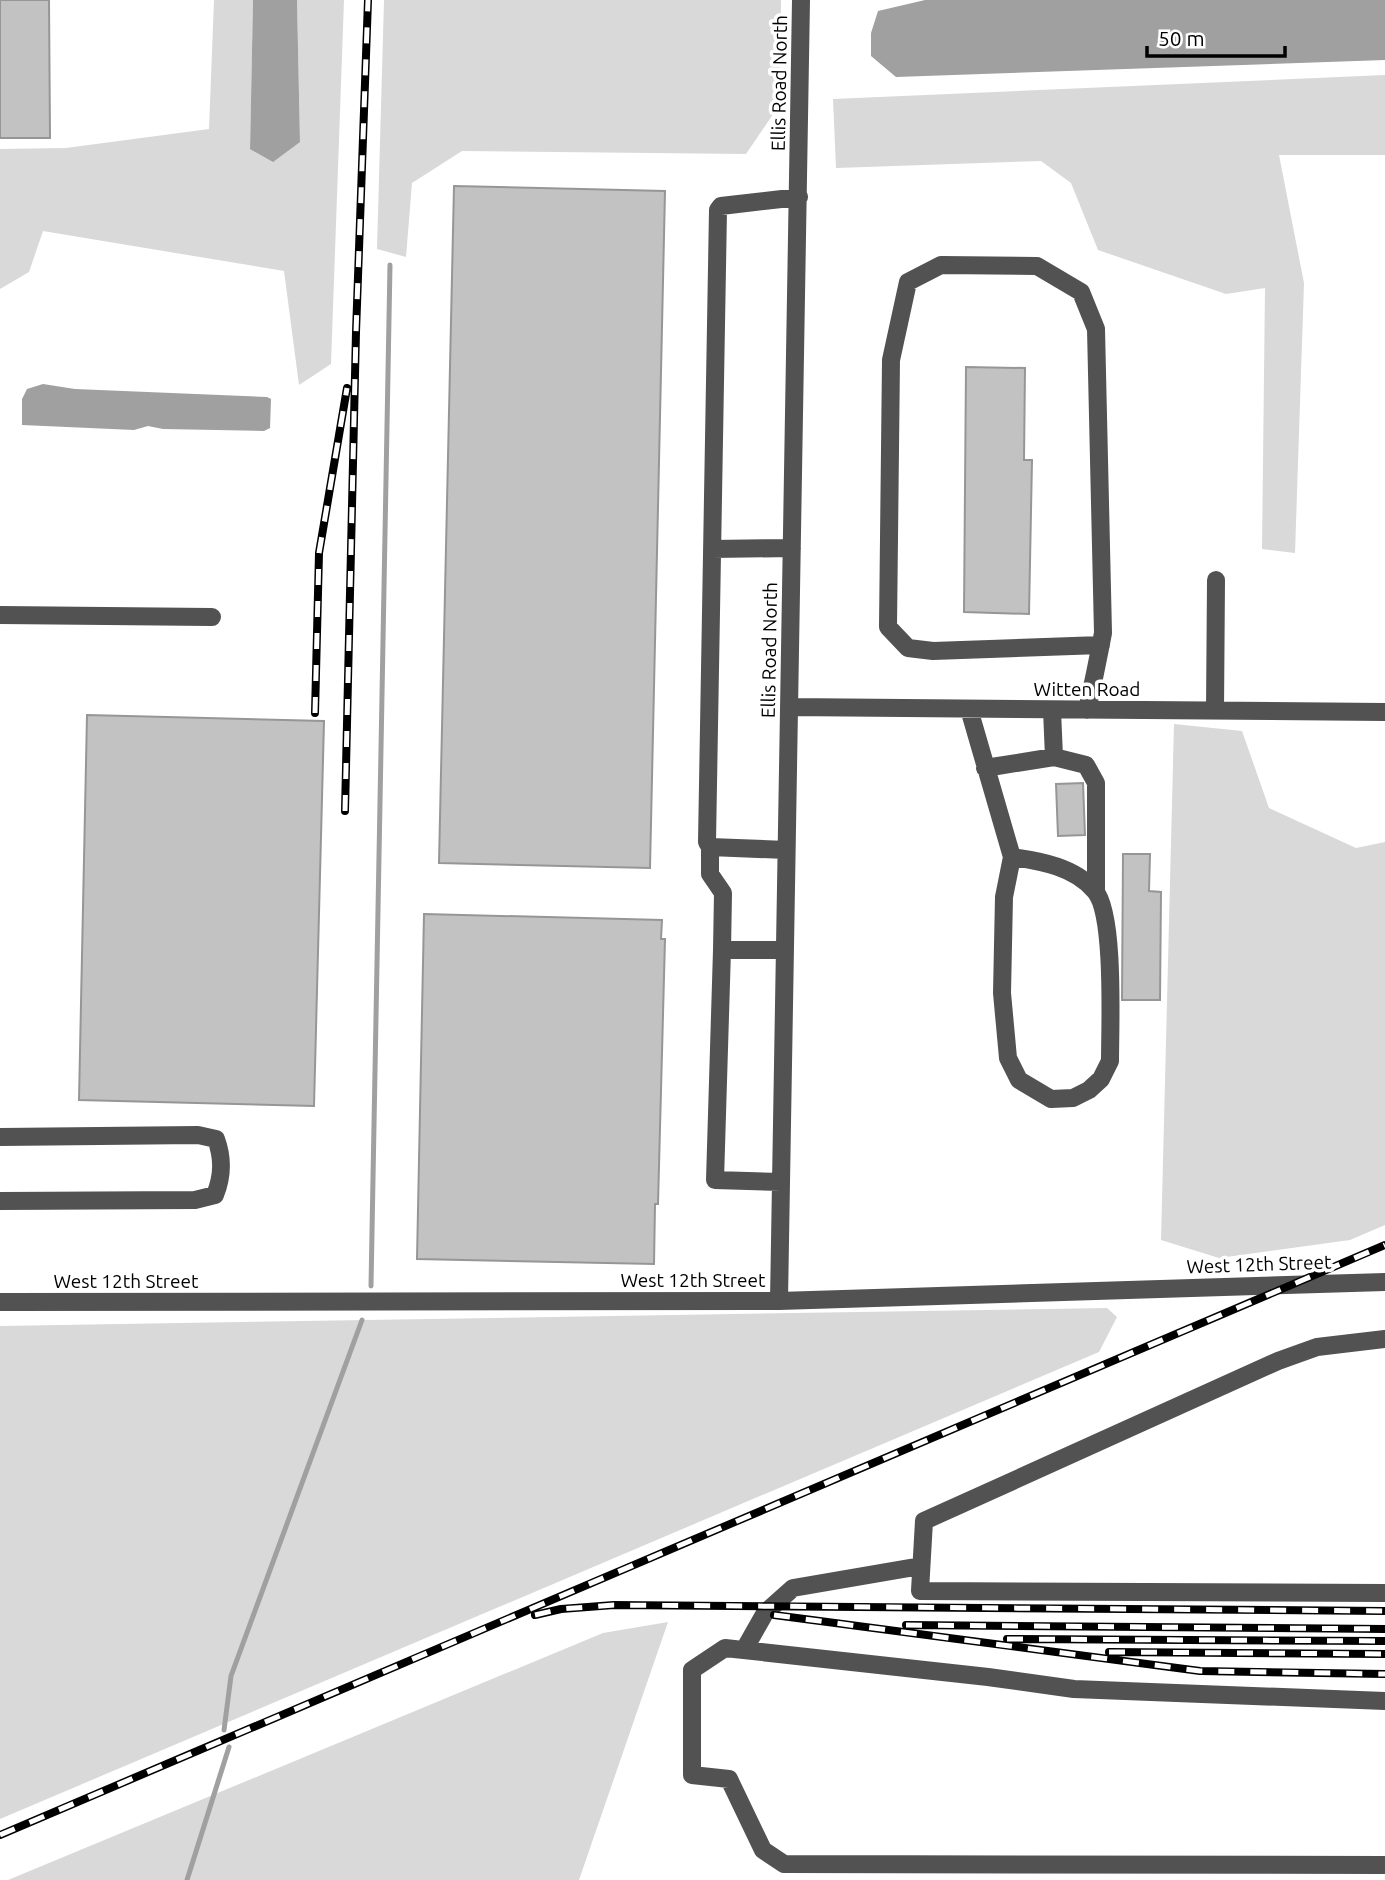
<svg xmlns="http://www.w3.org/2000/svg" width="1385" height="1880" viewBox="0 0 1385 1880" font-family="Ubuntu,sans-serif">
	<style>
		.green { fill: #d9d9d9 }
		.water { fill: #a0a0a0 }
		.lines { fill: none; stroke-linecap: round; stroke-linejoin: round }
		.stream { stroke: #a0a0a0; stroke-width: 5 }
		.building { fill: #c2c2c2; stroke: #969696; stroke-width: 2 }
		.minor { stroke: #525252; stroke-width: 18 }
		.rail-casing { stroke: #000; stroke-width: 8 }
		.rail { stroke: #fff; stroke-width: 5; stroke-dasharray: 16; stroke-linecap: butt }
		.labels { text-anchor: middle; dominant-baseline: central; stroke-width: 7; stroke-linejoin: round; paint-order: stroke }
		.street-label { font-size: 19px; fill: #000; stroke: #fff }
	</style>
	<rect width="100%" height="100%" fill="#fff"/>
	<path class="green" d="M214,0H253L250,149L300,142L297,0H344L331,364L299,385L284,271L43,231L29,272L0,289V149L66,148L209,129Z
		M384,0H781L780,104L746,154L462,151L412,183L406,257L377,249Z
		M1385,75V155H1279L1304,283L1295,553L1262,549L1265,288L1226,294L1098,250L1071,183L1041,161L836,168L833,99Z
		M1174,724L1242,731L1269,808L1356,848L1385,842V1225L1350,1240L1219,1258L1161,1240Z
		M1107,1308L1117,1317L1099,1352L0,1819V1326Z
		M668,1622L579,1880H8L603,1633Z"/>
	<path class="water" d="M253,0H297L300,142L273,162L250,149Z
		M925,0H1385V60L896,77L871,56V33L878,11Z
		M43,384L75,389L267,397L271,399L270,428L264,431L163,429L148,426L134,430L22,425V399L27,389Z"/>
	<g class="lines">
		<path class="stream" d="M371,1286L390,265
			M224,1730L231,1676L362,1320
			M187,1880L229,1747"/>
	</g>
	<path class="building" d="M0,0H49L50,138H0Z
		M454,186L665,191L650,868L439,863Z
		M966,367L1025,368L1024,460H1032L1029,614L964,612Z
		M87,715L324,721L314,1106L79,1100Z
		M1083,783L1085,835L1058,836L1056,784Z
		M1123,854H1150L1149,891L1161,892L1160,1000H1122Z
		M424,914L662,920L661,939H665L658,1204H655L654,1264L417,1259Z"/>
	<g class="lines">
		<path class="minor" d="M712,549L792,548
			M0,615L212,617
			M789,707L1385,712
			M969,709L1012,857L1004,897L1002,993L1008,1058L1019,1080L1051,1099L1073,1098L1089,1090L1101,1079L1110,1061C1110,1026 1115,914 1095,891C1075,867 1041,861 1012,857
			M1052,710L1054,757
			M1087,710C1093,684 1098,659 1103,633L1096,329L1081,292L1037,266L941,265L908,282L891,360L888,627L908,648L933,651L1101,645
			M1215,710L1216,580
			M985,768L1054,757L1086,765L1096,783V891
			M710,847V874L723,893L722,950
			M786,850L710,847L707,842L718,210L721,206L799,197
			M0,1137L198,1135L216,1139C223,1158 223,1175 215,1195L195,1200L0,1201
			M781,1182L715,1180L722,950H784
			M779,1301L801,0
			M0,1302L779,1301L1385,1282
			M1385,1339L1317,1347L1278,1361L924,1521L920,1591L1385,1593
			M744,1650L765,1613L793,1588L921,1566
			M1385,1701L1074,1689L988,1677L725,1648L692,1670V1775L729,1779L763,1850L784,1864L1385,1865"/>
		<defs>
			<path id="rail" d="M315,713L319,553L347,388
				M345,811L356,332L368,0
				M535,1615L561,1609L614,1605L1385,1611
				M774,1615L1200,1671L1385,1674
				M906,1625L1385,1629
				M1007,1639L1385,1641
				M1109,1652L1385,1654
				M0,1835L1385,1245"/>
		</defs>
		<use href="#rail" class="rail-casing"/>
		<use href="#rail" class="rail"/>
	</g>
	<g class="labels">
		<g class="street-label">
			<text transform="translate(779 83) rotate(-89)">Ellis Road North</text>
			<text transform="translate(769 650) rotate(-89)">Ellis Road North</text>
			<text x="1087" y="689">Witten Road</text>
			<text transform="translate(1259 1264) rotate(-2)">West 12th Street</text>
			<text x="693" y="1280">West 12th Street</text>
			<text x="126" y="1281">West 12th Street</text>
		</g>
	</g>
	<path d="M1147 46v10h138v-10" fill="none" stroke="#000000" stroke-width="3.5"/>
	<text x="1158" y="46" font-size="21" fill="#000000" stroke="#ffffff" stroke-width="5" paint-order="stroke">50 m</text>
</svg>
